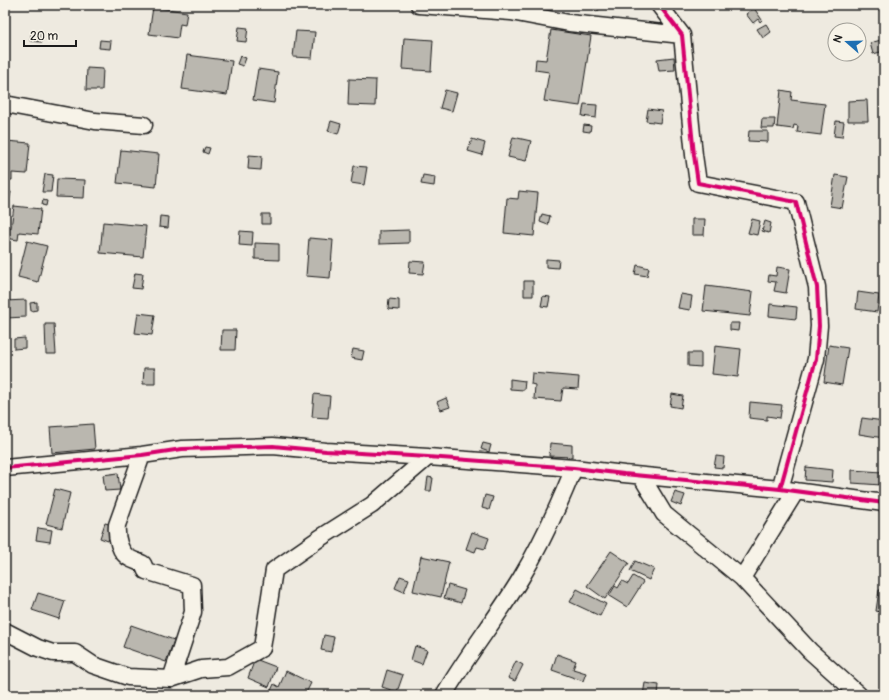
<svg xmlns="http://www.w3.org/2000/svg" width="889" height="700" viewBox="0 0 889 700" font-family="Pangolin,sans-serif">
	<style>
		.building { fill: #bab7af; stroke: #1c1c1c }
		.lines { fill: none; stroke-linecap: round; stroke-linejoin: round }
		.minor-casing { stroke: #1c1c1c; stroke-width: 19 }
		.minor { stroke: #f7f3e8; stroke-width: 16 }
		.cycleway-casing { stroke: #f7f3e8; stroke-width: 6 }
		.cycleway { stroke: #d6006c; stroke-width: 4 }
	</style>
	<rect width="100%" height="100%" fill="#eeeae0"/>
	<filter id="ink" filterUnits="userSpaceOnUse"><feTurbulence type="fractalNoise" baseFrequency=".025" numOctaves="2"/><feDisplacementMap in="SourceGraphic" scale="8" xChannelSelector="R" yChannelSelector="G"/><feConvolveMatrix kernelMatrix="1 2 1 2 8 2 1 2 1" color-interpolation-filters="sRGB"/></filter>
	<g filter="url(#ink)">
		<path class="building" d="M591,5H605L596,12Z
			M153,7L187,12L185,25L180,24L178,38L149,34Z
			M754,8L762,20L760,22L758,19L753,23L746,14Z
			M766,24L771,32L763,38L757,29Z
			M239,27L248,28L246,42L237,41Z
			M551,30L591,36L580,106L544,101L549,72L535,70L536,59L546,60Z
			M32,31L43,32L42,42L30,41Z
			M296,31L315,32L312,58L293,57Z
			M404,38L433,40L431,71L402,69Z
			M100,40L111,41L110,49L99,48Z
			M881,40L884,51L873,54L870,43Z
			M187,55L232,61L227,95L182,89Z
			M240,56L246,58L243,66L237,64Z
			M674,57L675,70L659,71L657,59Z
			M87,68L103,69L102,90H86Z
			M258,69L278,72L274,103L253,100Z
			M349,79L376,80L375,106L348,105Z
			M445,90L457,93L452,111L440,108Z
			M781,90L792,92L791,100L825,104L821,135L797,132L798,126L794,125L793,129L777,127Z
			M867,100L868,121H848V101Z
			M584,104L597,105L596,118L582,116Z
			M648,109L662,111L660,123L646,121Z
			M762,119H775L774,128H761Z
			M331,121L341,124L338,134L328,131Z
			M836,121L844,122L842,137L834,136Z
			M584,125L591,126L590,132L583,131Z
			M749,131H768V142L748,141Z
			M513,137L531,141L526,161L508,157Z
			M472,139L485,143L482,155L468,151Z
			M6,141L30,143L27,174L12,173V180H5Z
			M205,147L210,148L208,154L203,152Z
			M121,150L159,154L156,187L117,183Z
			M249,155L262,156L261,170L248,169Z
			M354,166L367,167L364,185L351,183Z
			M45,174L53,175L51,192H42Z
			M423,175L435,177L434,186L421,184Z
			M835,175L848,177L842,208L830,206Z
			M57,179L85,180L84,198L56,197Z
			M5,191L11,192L8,206L5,207Z
			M519,191L538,193L534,236L504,233L507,198L518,199Z
			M43,200L47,201L46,206L42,205Z
			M14,206L41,209L38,234L19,232L18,240L5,238V227L11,228Z
			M262,214H270V224H262Z
			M542,214L550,216L548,225L540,222Z
			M160,216L169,217L168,228L159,227Z
			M692,219H705L704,235H692Z
			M752,219L760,221L757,235L748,233Z
			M765,221L771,223L769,233L762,231Z
			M103,222L146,226L143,257L100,253Z
			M409,230V243L379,244V231Z
			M240,231L253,232L252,246L239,245Z
			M309,238L333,240L330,278L306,276Z
			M27,241L47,246L38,282L18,277Z
			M255,243L279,244V260L255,259Z
			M546,259L559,260L558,268L546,267Z
			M410,261L425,262L423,274L409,273Z
			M637,265L649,268L647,276L635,274Z
			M777,267L790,269L786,293L774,291L776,282L768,281L769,275L776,276Z
			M135,273L143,274L141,289L132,288Z
			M524,281H533V296H524Z
			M706,286L753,292L750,316L703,311Z
			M858,292L879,295L877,312L856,309Z
			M681,294L692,296L690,310L678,308Z
			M543,296L550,297L548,307L541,306Z
			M389,299L399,300V310L388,309Z
			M26,300V317L6,318L5,301Z
			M37,302V310L31,311L30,303Z
			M770,304L797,307L796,319L769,316Z
			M138,313L155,315L152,335L135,333Z
			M730,323H739L738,331L730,330Z
			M45,324H54L56,354H46Z
			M222,330H236L235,350H221Z
			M25,338V348L14,349V339Z
			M829,345L848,348L842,385L824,382Z
			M715,346L741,349L738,377L712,374Z
			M353,349L364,351L362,360L351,358Z
			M688,353H701V367L688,366Z
			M144,368H155V384H143Z
			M532,373L579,377L578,389L563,388L561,401L534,399L535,385L531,384Z
			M510,379L525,381L524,390L510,389Z
			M314,394L330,396L328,418L312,417Z
			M672,394L683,396L681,408L670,406Z
			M446,398L450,407L441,410L437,402Z
			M750,402L782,405L780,418L767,416V420L749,418Z
			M862,418L884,421V438L859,434Z
			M93,424L95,449L52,453L50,427Z
			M483,443L491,445L489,452L481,449Z
			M550,443L572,445V457L549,456Z
			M716,456L724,457L723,468L714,467Z
			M806,467L833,470L832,482L805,480Z
			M852,470L882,472L881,485L852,483Z
			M118,473L120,490L105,491L103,475Z
			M428,477L433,478L431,491H426Z
			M55,489L70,493L62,528L46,524Z
			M675,492L685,495L681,506L671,502Z
			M485,495L493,497L489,510L482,508Z
			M105,523L113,525L108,541L100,538Z
			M38,528L52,530L50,542L36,540Z
			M472,532L489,538L485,549L477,547L475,552L466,549Z
			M5,549H8V555L5,556Z
			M611,551L629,563L605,599L587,586Z
			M421,556L449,562L441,597L413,591Z
			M635,561L654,569L649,580L630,571Z
			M400,576L409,579L404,592L395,588Z
			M633,576L643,582L627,607L609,596L615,586L618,588L622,581L628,584Z
			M448,585L465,590L461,603L444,598Z
			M577,589L606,604L600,616L570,602Z
			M879,590H884V613L876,611Z
			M38,593L65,601L59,619L32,610Z
			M131,625L174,640L166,662L123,647Z
			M324,635L334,637L331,652L321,650Z
			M415,646L427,650L422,664L411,660Z
			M557,654L576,661L573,669L586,673L583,681L552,670Z
			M255,659L276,667L269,687L248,678Z
			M516,661L523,665L515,681L508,678Z
			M387,670L403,675L397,692L382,687Z
			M286,671L311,683L305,695H269L274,684L279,687Z
			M645,683L659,685L658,695H643Z"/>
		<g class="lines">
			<defs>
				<path id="minor" d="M419,5L511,12L569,23L682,35
					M659,5L682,35L694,155L698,183L796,202L817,287L819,326L816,359L780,489
					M5,104L95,121L144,125
					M142,455L117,525C116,536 119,554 131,559C135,561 139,562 143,564L146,571L192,585L193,612L171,679
					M5,468L142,455L182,449L273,446L326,451L428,457L574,468L624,474L780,489L884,503
					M641,476L664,514L742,578L810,651L859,695
					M742,578L796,491
					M5,631L38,648L53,653H75L93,665L128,677L171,679L201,669L228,667L262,648L274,570L320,538L372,505L428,457
					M444,695C467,655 497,618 521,578C542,543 559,505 574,468"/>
			</defs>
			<use href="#minor" class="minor-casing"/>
			<use href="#minor" class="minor"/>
			<defs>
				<path id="cycleway" d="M659,5L682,35L694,155L698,183L796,202L817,287L819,326L816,359L780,489
					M5,468L142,455L182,449L273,446L326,451L428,457L574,468L624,474L780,489L884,503"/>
			</defs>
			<use href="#cycleway" class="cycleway-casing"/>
			<use href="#cycleway" class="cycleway"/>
		</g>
	</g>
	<rect width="889" height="700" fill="none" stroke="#f7f3e8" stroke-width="20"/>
	<rect x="10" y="10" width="869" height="680" fill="none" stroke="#1c1c1c" stroke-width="1.5" filter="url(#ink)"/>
	<g transform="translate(847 42) rotate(290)"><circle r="19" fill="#f7f3e8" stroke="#9f9d96"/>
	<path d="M0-3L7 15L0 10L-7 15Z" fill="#1f6fb2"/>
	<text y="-6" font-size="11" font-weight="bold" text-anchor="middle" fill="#1c1c1c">N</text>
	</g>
	<path d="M24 40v6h52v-6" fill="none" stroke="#1c1c1c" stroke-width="2"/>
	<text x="30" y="40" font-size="12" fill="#1c1c1c" stroke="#f7f3e8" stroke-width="3" paint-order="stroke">20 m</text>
</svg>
